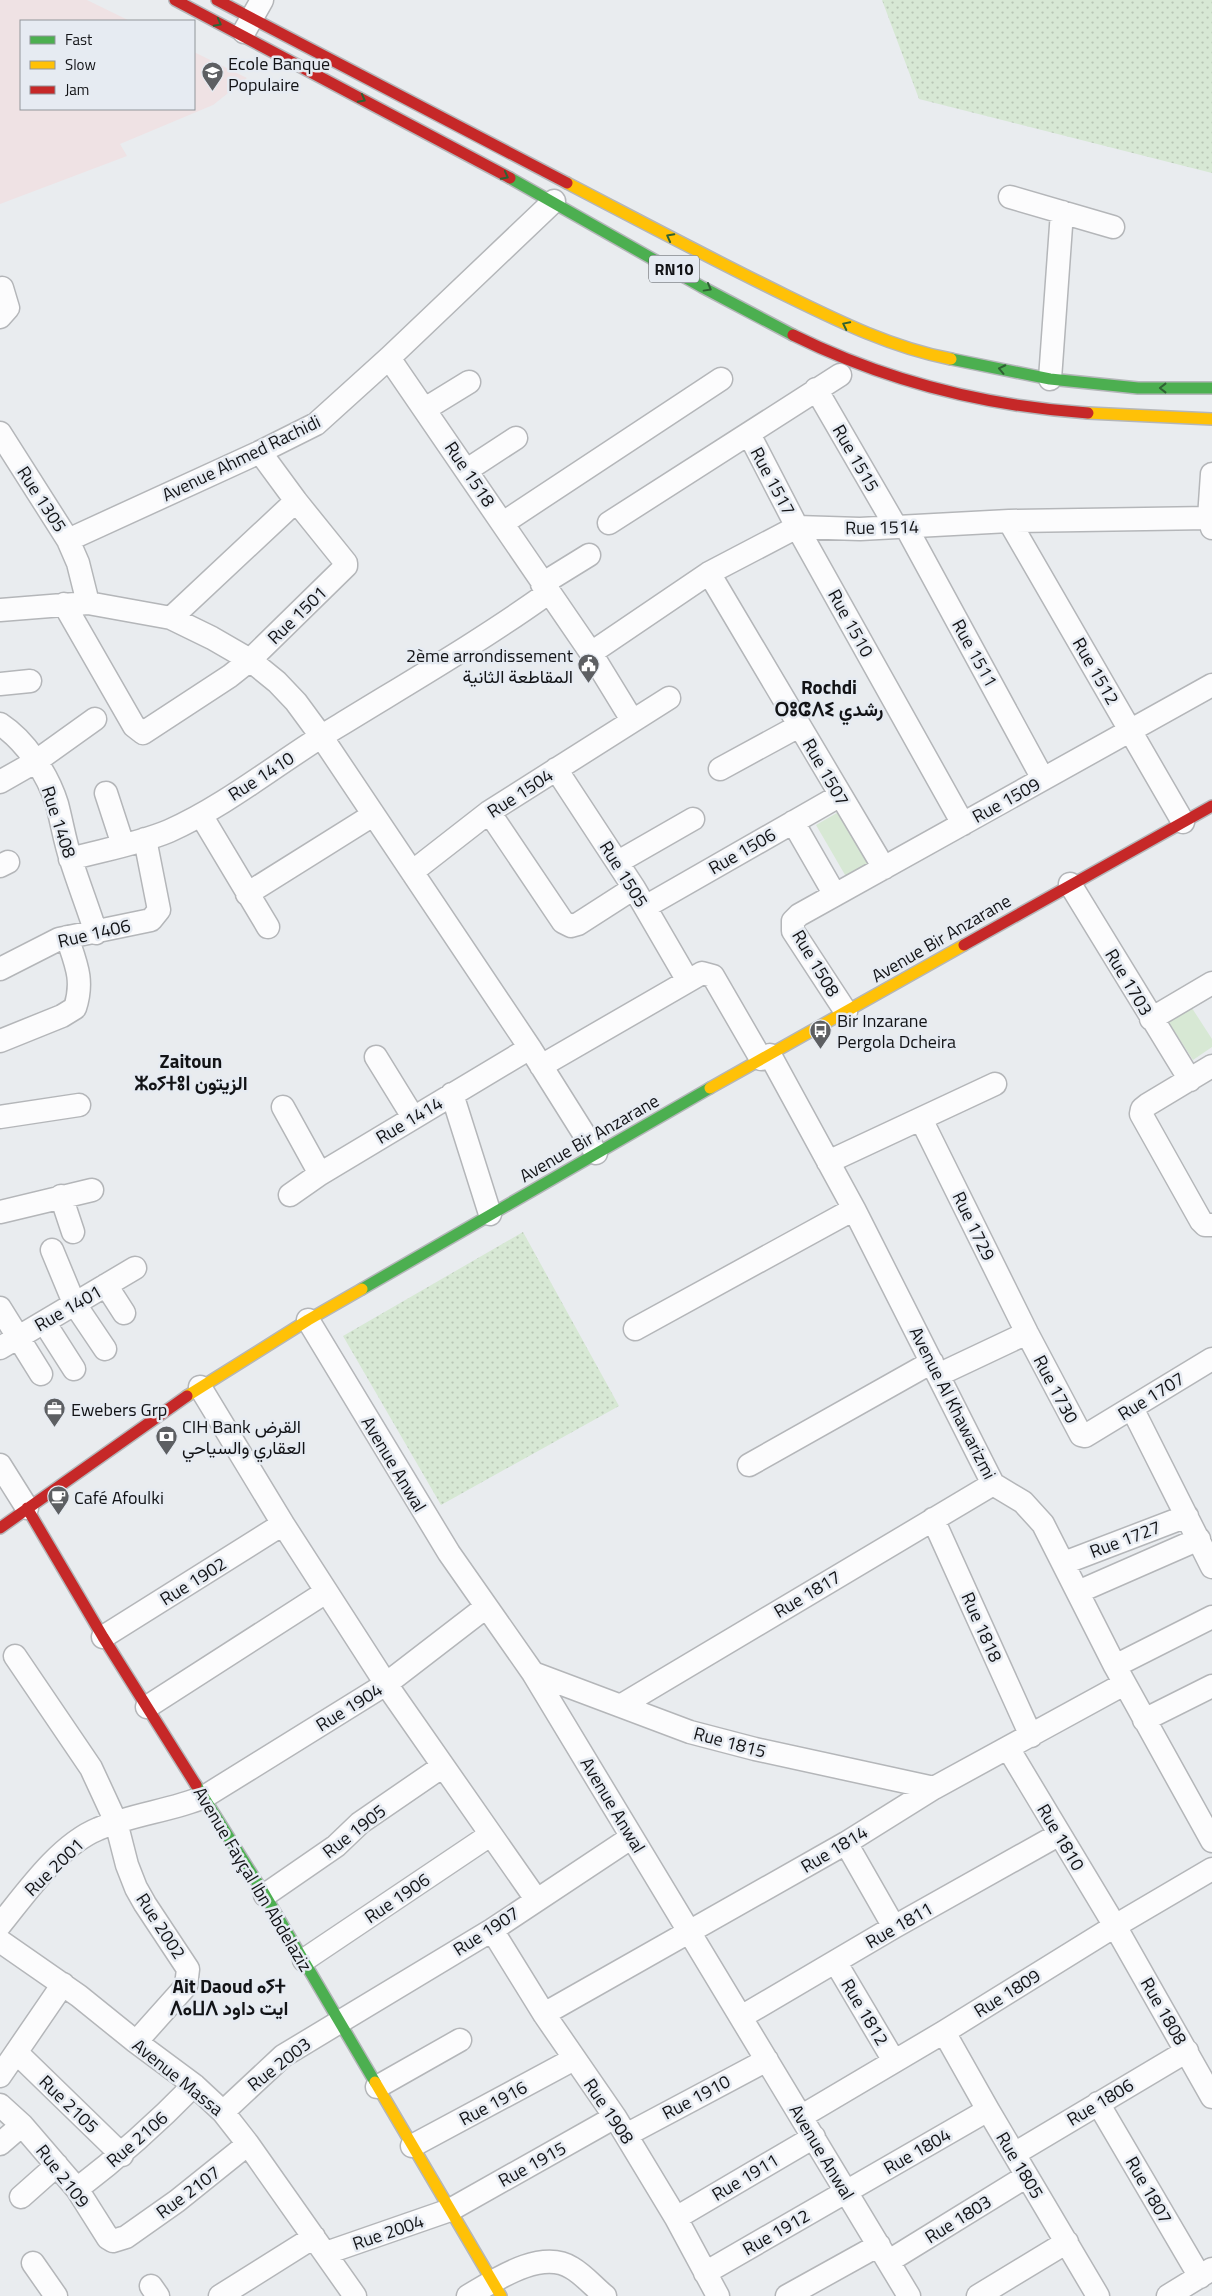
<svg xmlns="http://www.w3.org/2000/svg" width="1212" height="2296" viewBox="0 0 1212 2296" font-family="'Titillium Web',Vazirmatn,'Noto Sans Tifinagh',sans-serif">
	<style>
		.education { fill: #efe2e4 }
		.grass { fill: url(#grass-dots) }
		.green { fill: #d7e8d4 }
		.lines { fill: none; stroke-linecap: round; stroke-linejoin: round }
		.street-casing { stroke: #b4b6b9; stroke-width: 25 }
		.fast-casing { stroke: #b4b6b9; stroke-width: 14 }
		.slow-casing { stroke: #b4b6b9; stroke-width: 14 }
		.jam-casing { stroke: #b4b6b9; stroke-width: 14 }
		.street { stroke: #fcfcfd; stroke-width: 22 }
		.fast { stroke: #4caf50; stroke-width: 11 }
		.slow { stroke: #ffc107; stroke-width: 11 }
		.jam { stroke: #c62828; stroke-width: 11 }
		.oneway { stroke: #2f6133 }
		.labels { text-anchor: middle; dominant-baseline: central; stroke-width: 5; stroke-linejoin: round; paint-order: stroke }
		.shield { fill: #e6ebf2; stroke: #525458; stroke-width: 1 }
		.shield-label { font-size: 16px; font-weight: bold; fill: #121316 }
		.poi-label { font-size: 18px; fill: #121316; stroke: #e6ebf2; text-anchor: start }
		.street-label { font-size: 18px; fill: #121316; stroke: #e6ebf2 }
		.neighbourhood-label { font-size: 19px; font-weight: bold; fill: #121316; stroke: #e6ebf2 }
	</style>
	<defs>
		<pattern id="grass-dots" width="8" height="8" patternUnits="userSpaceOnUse" patternTransform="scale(1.25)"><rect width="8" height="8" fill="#d7e8d4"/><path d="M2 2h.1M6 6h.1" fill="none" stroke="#b8c6b5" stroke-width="1.8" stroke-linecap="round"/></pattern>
	</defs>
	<rect width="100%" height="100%" fill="#e9ecef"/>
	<path class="education" d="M0,0H87L130,21H21V109H194V52L247,78L213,105L120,144L127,156L0,204Z"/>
	<path class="grass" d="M882,0H1212V173L919,99Z
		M523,1232L619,1406L441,1505L343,1336Z"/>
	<path class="green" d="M842,810L874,865L848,880L816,825Z
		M1190,1005L1212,1039V1047L1193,1060L1167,1020Z"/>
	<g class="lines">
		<defs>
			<path id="street" d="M244,32L262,0
				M1010,197L1113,227
				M0,317L8,308L2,288
				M389,358L591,653L632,720
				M1050,379L1062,212
				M816,389L896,527
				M425,409L469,382
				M0,433L68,540L78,563L88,603
				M749,434L797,527L963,824
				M467,470L516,438
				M1212,474L1209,518L1212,528
				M1009,521L1183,822
				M503,523L721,379
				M609,523L840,375
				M906,527L1043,779
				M68,540L260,452L316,424L389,358L554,201
				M709,573L884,868
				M542,584L589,555
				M64,604L134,726L143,733L230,676L250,660L346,566V563L296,501L260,452
				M0,610L88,603L171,618L212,638L250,660L277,682L296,702L321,736L530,1048L596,1153
				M171,618L296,501
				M591,653L709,573L797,527L860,529L1009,521L1209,518
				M0,684L30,681
				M0,724C26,741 48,775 57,804C62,823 65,842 71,860C79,885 88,908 96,933
				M556,769L634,888L688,981
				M720,769L799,726
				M0,782L35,762L95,719
				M106,793L123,845
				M489,812L563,922L571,926L578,924L634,888
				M201,815L268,927
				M793,822L835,895
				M70,859C103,850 138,844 169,831C228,805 284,758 340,725C410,682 481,641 548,593
				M618,862L693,819
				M0,866L8,862
				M412,872L489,812L669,698
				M1070,884L1190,1080
				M247,894L373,815
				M645,907L839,796
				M0,969L59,939L151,920L159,910L145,839
				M846,1012L793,931V921L799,915L1212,685
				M1151,1019L1212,983
				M0,1041L62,1016L75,1008C84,980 76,964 67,937
				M770,1055L854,1209L993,1484L1023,1502L1043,1524L1115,1666L1212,1841
				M376,1057L413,1117
				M541,1066L702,973L713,976L761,1059
				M1212,1066L1147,1105L1142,1109L1141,1114L1201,1221L1205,1225H1212
				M452,1094L490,1214
				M283,1107L320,1174
				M0,1117L79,1105
				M921,1119L1027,1333L1081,1435L1085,1436L1090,1433L1212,1359
				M828,1162L995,1084
				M290,1195L320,1174L530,1048
				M61,1196L73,1232
				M0,1212L92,1190
				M52,1250L74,1303L105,1349
				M106,1285L124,1313
				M0,1308L41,1374
				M308,1320L449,1553L533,1673L909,2296
				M44,1322L74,1369
				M635,1329L854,1209
				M0,1348L135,1268
				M938,1375L1027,1333
				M200,1387L283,1524L386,1684L536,1899
				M1132,1408L1212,1567
				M0,1465L27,1508
				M749,1465L932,1362
				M933,1519L1031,1736
				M1064,1563L1187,1516
				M1078,1592L1199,1539
				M103,1637L283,1524
				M15,1656L91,1768L116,1822L127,1865L136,1888L145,1904L188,1969L186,1986L136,2042
				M1115,1666L1212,1617
				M533,1673L690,1732L755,1749L934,1788
				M622,1705L993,1484
				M147,1707L326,1592
				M1144,1720L1212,1686
				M1008,1748L1115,1926L1212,2097
				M846,1843L894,1927
				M265,1895L336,1846L360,1823L443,1766
				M0,1925C26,1893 59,1845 98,1829C132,1814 170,1811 204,1797L386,1684L486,1607
				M492,1930L544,2014L615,2117L676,2218L718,2296
				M0,1941L79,1996L136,2042L194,2085L223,2112L248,2144L355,2296
				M304,1960L490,1835
				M836,1963L894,2061
				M544,2014L846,1843L934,1788L1124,1684
				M741,2017L894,1927L1058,1835
				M944,2032L988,2110L1098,2296
				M17,2053L122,2155
				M0,2076L63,1984
				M377,2087L460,2040
				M1098,2103L1200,2277
				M0,2105L22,2125L77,2189L108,2238L113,2241L126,2237L177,2201L248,2144
				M223,2112L283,2056L492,1930L632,1837
				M802,2116L944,2032L1115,1926L1212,1869
				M626,2135L767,2060
				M0,2144L22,2125
				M412,2146L574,2059
				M1014,2154L1187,2051
				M77,2189C119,2157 157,2123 194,2085
				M21,2197L57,2165
				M676,2218L814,2137
				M326,2253L450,2210L615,2117
				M889,2261L1027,2176
				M33,2263L56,2296
				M705,2273L988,2110
				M151,2286L158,2296
				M220,2296L314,2237
				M468,2296C494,2281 541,2248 572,2268C584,2275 594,2287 605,2296
				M787,2296L879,2245
				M978,2296L1067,2242
				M1168,2296L1212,2269"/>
			<path id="fast" d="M510,178L702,287L793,335
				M951,359L1050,379L1138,388H1212
				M362,1289L710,1088
				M196,1785L265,1895L375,2082"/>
			<path id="slow" d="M567,183C640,221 713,260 787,296C840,322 893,348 951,359
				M1088,413L1212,419
				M710,1088L964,945
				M187,1396L308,1320L362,1289
				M375,2082L501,2296"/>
			<path id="jam" d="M175,0L510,178
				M217,0L567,183
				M793,335C886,381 985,406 1088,413
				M964,945L1212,806
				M27,1508L103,1637L196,1785
				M0,1528L187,1396"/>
		</defs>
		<use href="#street" class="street-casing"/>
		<use href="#fast" class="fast-casing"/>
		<use href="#slow" class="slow-casing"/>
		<use href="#jam" class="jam-casing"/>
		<use href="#street" class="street"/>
		<use href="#fast" class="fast"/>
		<use href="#slow" class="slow"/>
		<use href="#jam" class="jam"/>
	</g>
	<defs><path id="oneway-chevron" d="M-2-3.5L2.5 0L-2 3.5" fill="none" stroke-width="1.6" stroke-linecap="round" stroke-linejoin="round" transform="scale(1.25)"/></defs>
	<g class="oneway">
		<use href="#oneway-chevron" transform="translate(218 23) rotate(28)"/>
		<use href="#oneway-chevron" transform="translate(362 99) rotate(28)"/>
		<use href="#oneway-chevron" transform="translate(505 176) rotate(28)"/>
		<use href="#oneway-chevron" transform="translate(670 237) rotate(-152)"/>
		<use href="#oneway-chevron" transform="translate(708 288) rotate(29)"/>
		<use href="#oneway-chevron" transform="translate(846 325) rotate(-154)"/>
		<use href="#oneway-chevron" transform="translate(1002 369) rotate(-168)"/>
		<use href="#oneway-chevron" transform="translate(1163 388) rotate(-180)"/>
	</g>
	<defs>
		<symbol id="school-pin" viewBox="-11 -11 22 30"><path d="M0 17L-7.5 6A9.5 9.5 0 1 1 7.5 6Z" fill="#5d5f62" stroke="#e6ebf2"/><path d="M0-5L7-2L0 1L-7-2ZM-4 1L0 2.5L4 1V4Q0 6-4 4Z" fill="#fff"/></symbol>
		<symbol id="civic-pin" viewBox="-11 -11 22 30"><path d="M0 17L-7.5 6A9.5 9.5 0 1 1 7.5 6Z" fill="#5d5f62" stroke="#e6ebf2"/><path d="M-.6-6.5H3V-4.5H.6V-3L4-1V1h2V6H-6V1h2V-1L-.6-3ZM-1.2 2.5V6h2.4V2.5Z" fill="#fff"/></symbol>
		<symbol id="bus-pin" viewBox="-11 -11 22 30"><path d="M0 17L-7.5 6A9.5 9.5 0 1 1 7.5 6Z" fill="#5d5f62" stroke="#e6ebf2"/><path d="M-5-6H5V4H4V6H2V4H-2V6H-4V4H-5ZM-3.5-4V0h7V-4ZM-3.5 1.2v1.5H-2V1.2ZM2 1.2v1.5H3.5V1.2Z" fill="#fff"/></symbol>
		<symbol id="office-pin" viewBox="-11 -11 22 30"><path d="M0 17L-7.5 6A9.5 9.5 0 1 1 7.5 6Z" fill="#5d5f62" stroke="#e6ebf2"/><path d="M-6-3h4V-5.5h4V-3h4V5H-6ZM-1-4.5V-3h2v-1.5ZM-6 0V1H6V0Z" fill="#fff"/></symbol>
		<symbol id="bank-pin" viewBox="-11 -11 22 30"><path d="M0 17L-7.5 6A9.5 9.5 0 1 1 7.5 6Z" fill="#5d5f62" stroke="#e6ebf2"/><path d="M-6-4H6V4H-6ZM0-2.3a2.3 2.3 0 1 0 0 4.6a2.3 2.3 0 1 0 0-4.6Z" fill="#fff"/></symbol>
		<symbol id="cafe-pin" viewBox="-11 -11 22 30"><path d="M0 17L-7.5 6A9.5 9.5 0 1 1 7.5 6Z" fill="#5d5f62" stroke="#e6ebf2"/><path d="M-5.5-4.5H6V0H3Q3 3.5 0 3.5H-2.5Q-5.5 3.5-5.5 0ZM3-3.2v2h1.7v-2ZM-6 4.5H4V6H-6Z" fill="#fff"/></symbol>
	</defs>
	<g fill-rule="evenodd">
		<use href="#school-pin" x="200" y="60" width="25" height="34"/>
		<use href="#civic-pin" x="576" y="652" width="25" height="34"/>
		<use href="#bus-pin" x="808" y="1018" width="25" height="34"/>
		<use href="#office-pin" x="42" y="1396" width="25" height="34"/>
		<use href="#bank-pin" x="154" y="1424" width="25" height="34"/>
		<use href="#cafe-pin" x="46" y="1484" width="25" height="34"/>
	</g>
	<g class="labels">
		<rect class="shield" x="649" y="255.5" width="50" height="27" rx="4"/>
		<g class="shield-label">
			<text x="674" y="269">RN10</text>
		</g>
		<g class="poi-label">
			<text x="228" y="63">Ecole Banque<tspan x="228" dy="21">Populaire</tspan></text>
			<text x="573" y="655" text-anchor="end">2ème arrondissement<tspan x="573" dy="21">المقاطعة الثانية</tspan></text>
			<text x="837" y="1020">Bir Inzarane<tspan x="837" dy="21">Pergola Dcheira</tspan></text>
			<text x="71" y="1409">Ewebers Grp</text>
			<text x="182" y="1426">CIH Bank القرض<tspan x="182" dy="21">العقاري والسياحي</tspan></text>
			<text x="74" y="1497">Café Afoulki</text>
		</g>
		<g class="street-label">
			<text transform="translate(241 458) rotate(-26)">Avenue Ahmed Rachidi</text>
			<text transform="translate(856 458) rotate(60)">Rue 1515</text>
			<text transform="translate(470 474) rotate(56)">Rue 1518</text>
			<text transform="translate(773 481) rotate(62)">Rue 1517</text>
			<text transform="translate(42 499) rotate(57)">Rue 1305</text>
			<text transform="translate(882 527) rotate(-1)">Rue 1514</text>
			<text transform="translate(297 615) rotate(-44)">Rue 1501</text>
			<text transform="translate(851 623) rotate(61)">Rue 1510</text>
			<text transform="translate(975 653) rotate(61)">Rue 1511</text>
			<text transform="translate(1096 671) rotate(60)">Rue 1512</text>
			<text transform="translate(826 772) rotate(60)">Rue 1507</text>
			<text transform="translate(261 776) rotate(-33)">Rue 1410</text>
			<text transform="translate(520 793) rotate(-33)">Rue 1504</text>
			<text transform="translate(1006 800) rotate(-29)">Rue 1509</text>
			<text transform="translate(59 822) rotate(72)">Rue 1408</text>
			<text transform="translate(742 851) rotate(-30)">Rue 1506</text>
			<text transform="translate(624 874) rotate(58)">Rue 1505</text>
			<text transform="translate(94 933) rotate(-13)">Rue 1406</text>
			<text transform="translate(941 938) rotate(-30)">Avenue Bir Anzarane</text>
			<text transform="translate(816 963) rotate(59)">Rue 1508</text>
			<text transform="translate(1129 982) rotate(59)">Rue 1703</text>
			<text transform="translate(409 1120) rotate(-31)">Rue 1414</text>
			<text transform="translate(589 1138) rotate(-30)">Avenue Bir Anzarane</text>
			<text transform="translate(974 1226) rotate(64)">Rue 1729</text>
			<text transform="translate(68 1308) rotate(-30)">Rue 1401</text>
			<text transform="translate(1056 1389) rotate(62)">Rue 1730</text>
			<text transform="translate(1151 1396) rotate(-32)">Rue 1707</text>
			<text transform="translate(953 1403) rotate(63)">Avenue Al Khawarizmi</text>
			<text transform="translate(394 1464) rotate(59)">Avenue Anwal</text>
			<text transform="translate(1125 1539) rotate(-21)">Rue 1727</text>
			<text transform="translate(193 1581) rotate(-32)">Rue 1902</text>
			<text transform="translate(807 1594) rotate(-31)">Rue 1817</text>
			<text transform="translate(982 1627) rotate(66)">Rue 1818</text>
			<text transform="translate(349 1707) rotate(-32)">Rue 1904</text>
			<text transform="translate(730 1742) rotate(15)">Rue 1815</text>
			<text transform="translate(613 1805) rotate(59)">Avenue Anwal</text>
			<text transform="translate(354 1831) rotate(-38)">Rue 1905</text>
			<text transform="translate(1061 1837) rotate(59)">Rue 1810</text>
			<text transform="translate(834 1849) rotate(-31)">Rue 1814</text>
			<text transform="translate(54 1867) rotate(-44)">Rue 2001</text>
			<text transform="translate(253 1879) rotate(59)">Avenue Fayçal Ibn Abdelaziz</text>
			<text transform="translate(397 1898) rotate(-34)">Rue 1906</text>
			<text transform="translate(899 1925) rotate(-30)">Rue 1811</text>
			<text transform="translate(161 1926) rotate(57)">Rue 2002</text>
			<text transform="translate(486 1931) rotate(-33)">Rue 1907</text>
			<text transform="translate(1007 1993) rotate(-32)">Rue 1809</text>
			<text transform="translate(1164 2011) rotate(60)">Rue 1808</text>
			<text transform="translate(865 2012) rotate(59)">Rue 1812</text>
			<text transform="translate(279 2064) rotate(-38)">Rue 2003</text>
			<text transform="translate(178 2077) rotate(39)">Avenue Massa</text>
			<text transform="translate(696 2097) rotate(-28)">Rue 1910</text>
			<text transform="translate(1100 2102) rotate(-31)">Rue 1806</text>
			<text transform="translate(493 2103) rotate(-28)">Rue 1916</text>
			<text transform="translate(69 2104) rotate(44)">Rue 2105</text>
			<text transform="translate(609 2111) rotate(56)">Rue 1908</text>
			<text transform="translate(137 2139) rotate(-41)">Rue 2106</text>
			<text transform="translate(917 2151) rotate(-30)">Rue 1804</text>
			<text transform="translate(822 2152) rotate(59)">Avenue Anwal</text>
			<text transform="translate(532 2164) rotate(-29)">Rue 1915</text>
			<text transform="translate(1020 2165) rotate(59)">Rue 1805</text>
			<text transform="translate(63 2176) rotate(52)">Rue 2109</text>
			<text transform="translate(745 2177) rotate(-31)">Rue 1911</text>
			<text transform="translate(1149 2190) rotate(60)">Rue 1807</text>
			<text transform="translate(188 2192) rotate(-37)">Rue 2107</text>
			<text transform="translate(958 2219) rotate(-32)">Rue 1803</text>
			<text transform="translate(388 2232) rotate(-19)">Rue 2004</text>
			<text transform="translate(776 2232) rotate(-30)">Rue 1912</text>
		</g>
		<g class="neighbourhood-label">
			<text x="829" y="686">Rochdi<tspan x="829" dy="22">ⵔⵓⵛⴷⵉ رشدي</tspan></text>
			<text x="191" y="1060">Zaitoun<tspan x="191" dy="22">ⵣⴰⵢⵜⵓⵏ الزيتون</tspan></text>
			<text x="229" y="1985">Ait Daoud ⴰⵢⵜ<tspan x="229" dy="22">ⴷⴰⵡⴷ ايت داود</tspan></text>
		</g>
	</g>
	<rect x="20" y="20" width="175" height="90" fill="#e6ebf2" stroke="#91959a"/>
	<rect x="30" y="36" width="25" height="8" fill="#4caf50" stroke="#91959a"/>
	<text x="65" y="45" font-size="15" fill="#121316">Fast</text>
	<rect x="30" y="61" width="25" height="8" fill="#ffc107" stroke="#91959a"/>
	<text x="65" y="70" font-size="15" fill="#121316">Slow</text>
	<rect x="30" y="86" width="25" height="8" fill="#c62828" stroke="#91959a"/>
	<text x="65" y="95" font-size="15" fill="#121316">Jam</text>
</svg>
